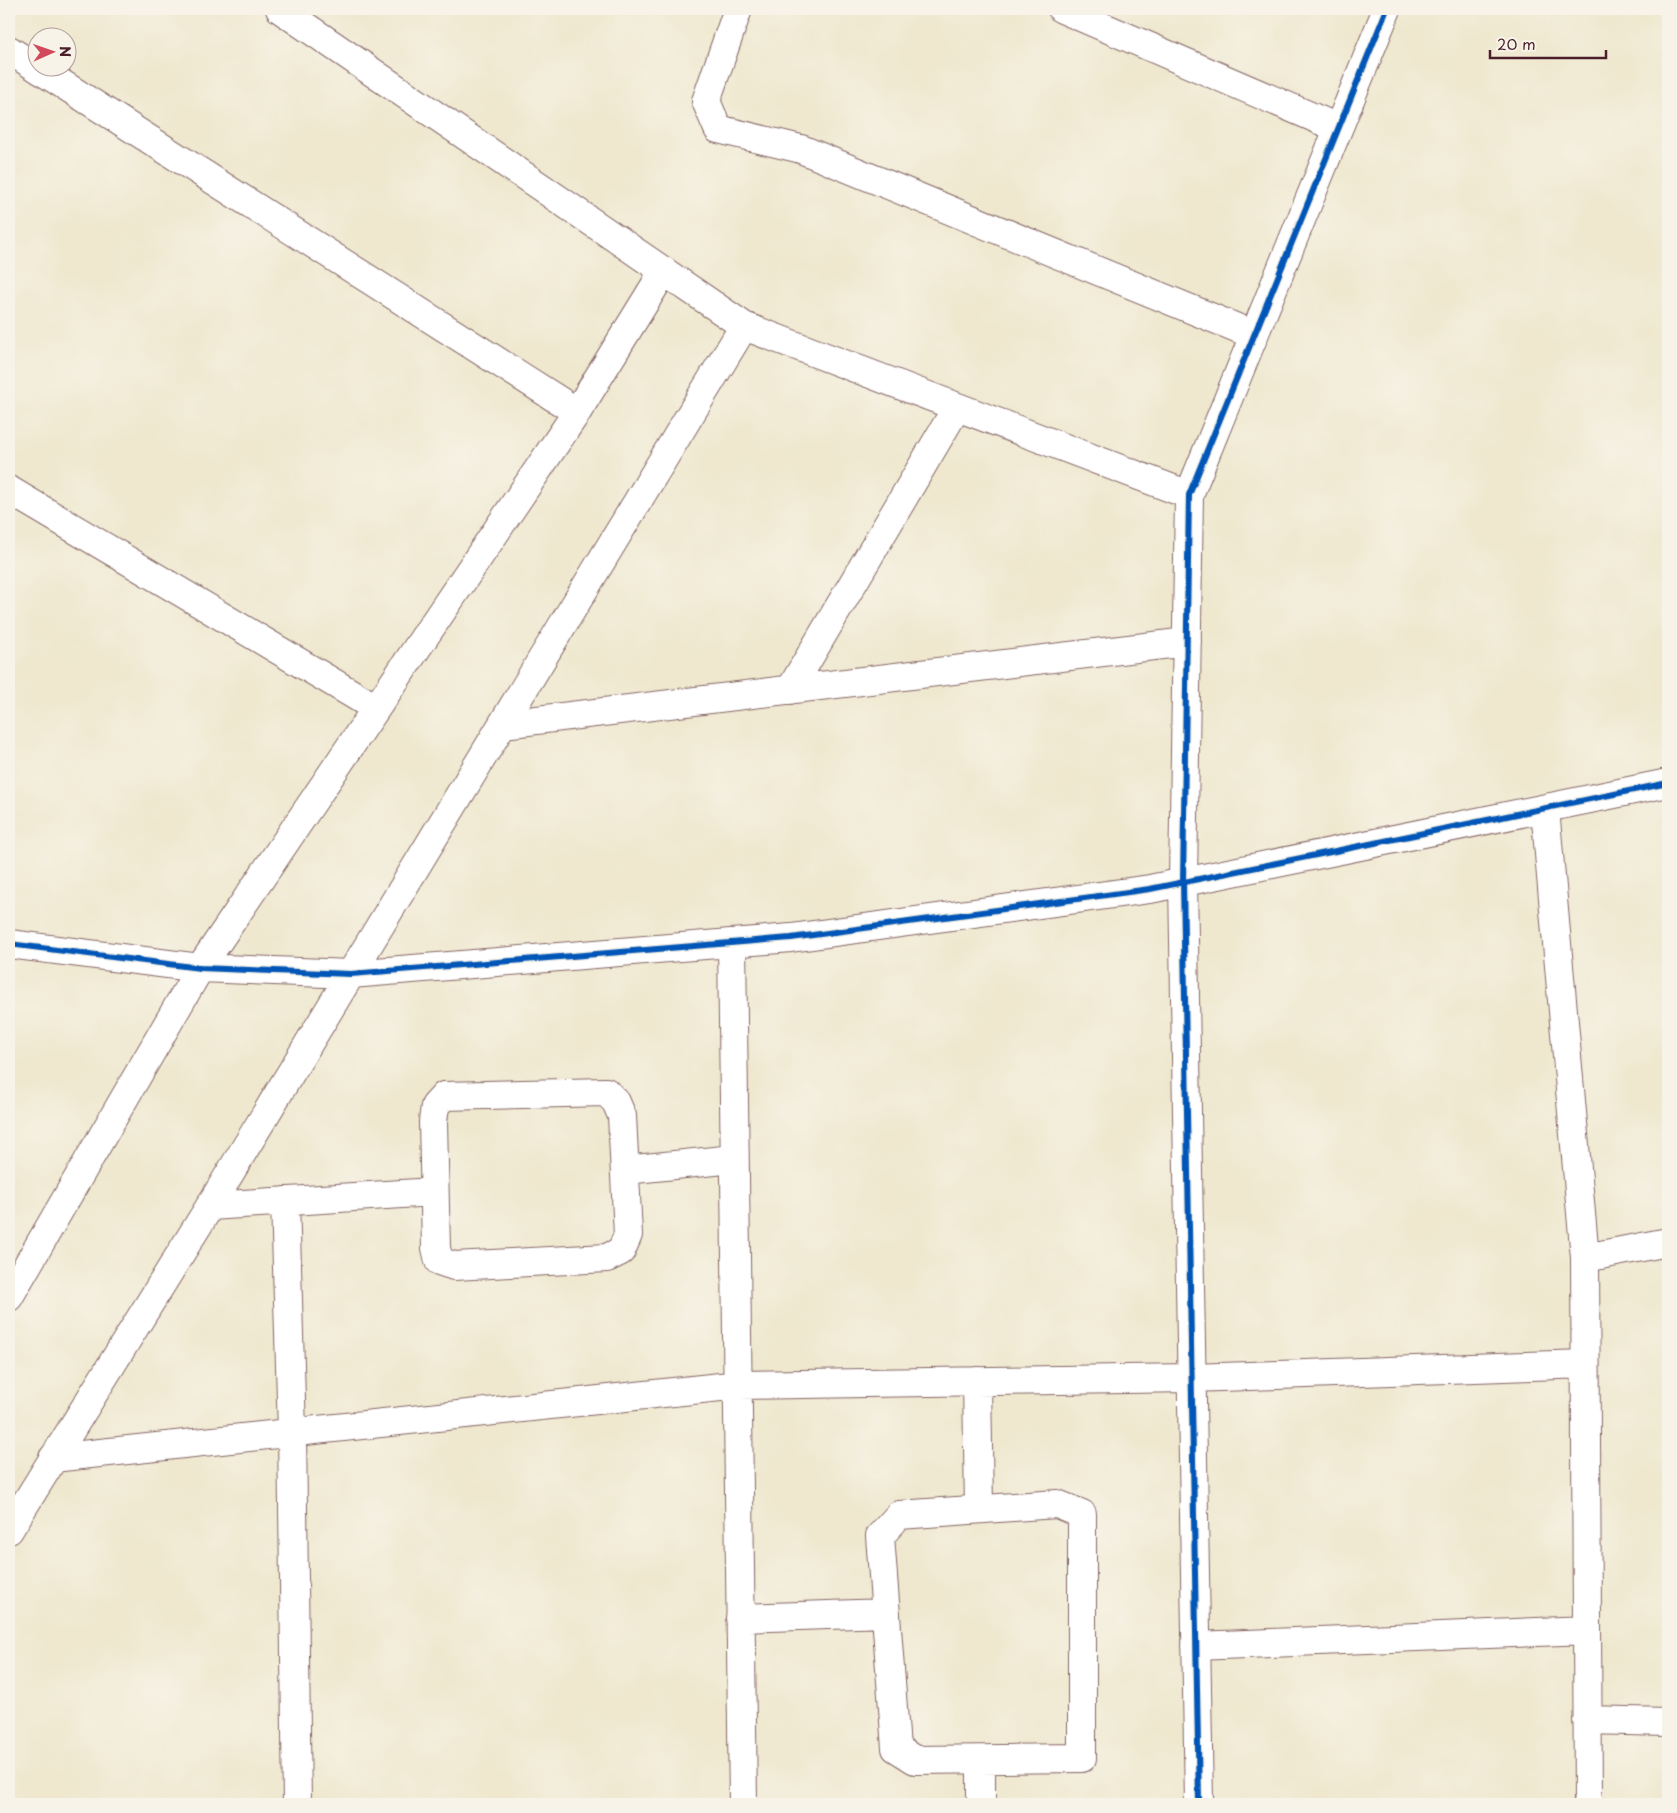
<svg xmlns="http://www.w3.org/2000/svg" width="1677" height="1813" viewBox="0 0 1677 1813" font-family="'Playpen Sans',sans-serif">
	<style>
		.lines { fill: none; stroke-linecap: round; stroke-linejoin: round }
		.minor-casing { stroke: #846564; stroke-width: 30 }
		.minor { stroke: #fff; stroke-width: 28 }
		.cycleway-casing { stroke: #f7f3e8; stroke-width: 9 }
		.cycleway { stroke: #0057b8; stroke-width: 6 }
	</style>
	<rect width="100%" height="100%" fill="#f7f3e8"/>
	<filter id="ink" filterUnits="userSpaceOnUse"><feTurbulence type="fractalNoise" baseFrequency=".02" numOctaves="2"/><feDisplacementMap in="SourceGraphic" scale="10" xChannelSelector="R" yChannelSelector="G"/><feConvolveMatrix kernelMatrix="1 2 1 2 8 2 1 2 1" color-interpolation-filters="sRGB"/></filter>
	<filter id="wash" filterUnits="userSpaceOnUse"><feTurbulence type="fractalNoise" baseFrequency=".0096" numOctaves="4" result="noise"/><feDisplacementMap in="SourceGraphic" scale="20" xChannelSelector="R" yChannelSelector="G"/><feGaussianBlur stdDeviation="1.12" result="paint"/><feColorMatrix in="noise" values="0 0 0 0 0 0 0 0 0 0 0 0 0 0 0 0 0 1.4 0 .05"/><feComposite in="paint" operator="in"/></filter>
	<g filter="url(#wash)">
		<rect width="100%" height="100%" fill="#efe8cf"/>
	</g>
	<g filter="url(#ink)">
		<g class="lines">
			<defs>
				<path id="minor" d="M280,9L744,326L1189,495
					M738,9L706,101L718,129L801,149L1254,335
					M1062,9L1338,128
					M9,50L577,412
					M9,490L376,708
					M790,690L957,407
					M503,724L1187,642
					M1545,809L1585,1258L1588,1804
					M732,943L743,1804
					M9,944L200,968L351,974L791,938L1150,889L1668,783
					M606,1092L616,1102L622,1116L628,1235L621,1251L607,1258L454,1266L439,1261L436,1248L433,1122L435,1106L444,1096Z
					M625,1170L734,1159
					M285,1201L292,1432L297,1804
					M210,1206L434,1192
					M1585,1258L1668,1242
					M9,1297L200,968L577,412L664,271
					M977,1381L979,1509
					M53,1458L739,1385L1191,1378L1585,1364
					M1057,1504L1082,1514V1758L915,1760L896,1748L880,1536L899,1515Z
					M9,1530L210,1206L744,326
					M740,1618L886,1613
					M1196,1646L1587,1630
					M1587,1720L1668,1722
					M981,1804V1760
					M1199,1804L1183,882L1189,495L1387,9"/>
			</defs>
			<use href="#minor" class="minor-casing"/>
			<use href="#minor" class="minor"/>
			<defs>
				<path id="cycleway" d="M9,944L200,968L351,974L791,938L1150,889L1668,783
					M1199,1804L1183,882L1189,495L1387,9"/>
			</defs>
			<use href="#cycleway" class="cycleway-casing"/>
			<use href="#cycleway" class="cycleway"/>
		</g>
	</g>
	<rect width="1677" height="1813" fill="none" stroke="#f7f3e8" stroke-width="30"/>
	<g transform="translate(52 52) rotate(88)"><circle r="24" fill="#f7f3e8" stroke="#b29e9c"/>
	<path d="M0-4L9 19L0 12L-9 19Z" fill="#d1495b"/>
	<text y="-8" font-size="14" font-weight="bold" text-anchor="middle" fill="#4a1f2b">N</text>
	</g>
	<path d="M1490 50v8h116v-8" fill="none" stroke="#4a1f2b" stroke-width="2.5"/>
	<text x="1497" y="50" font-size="15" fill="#4a1f2b" stroke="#f7f3e8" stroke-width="4" paint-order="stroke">20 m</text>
</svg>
